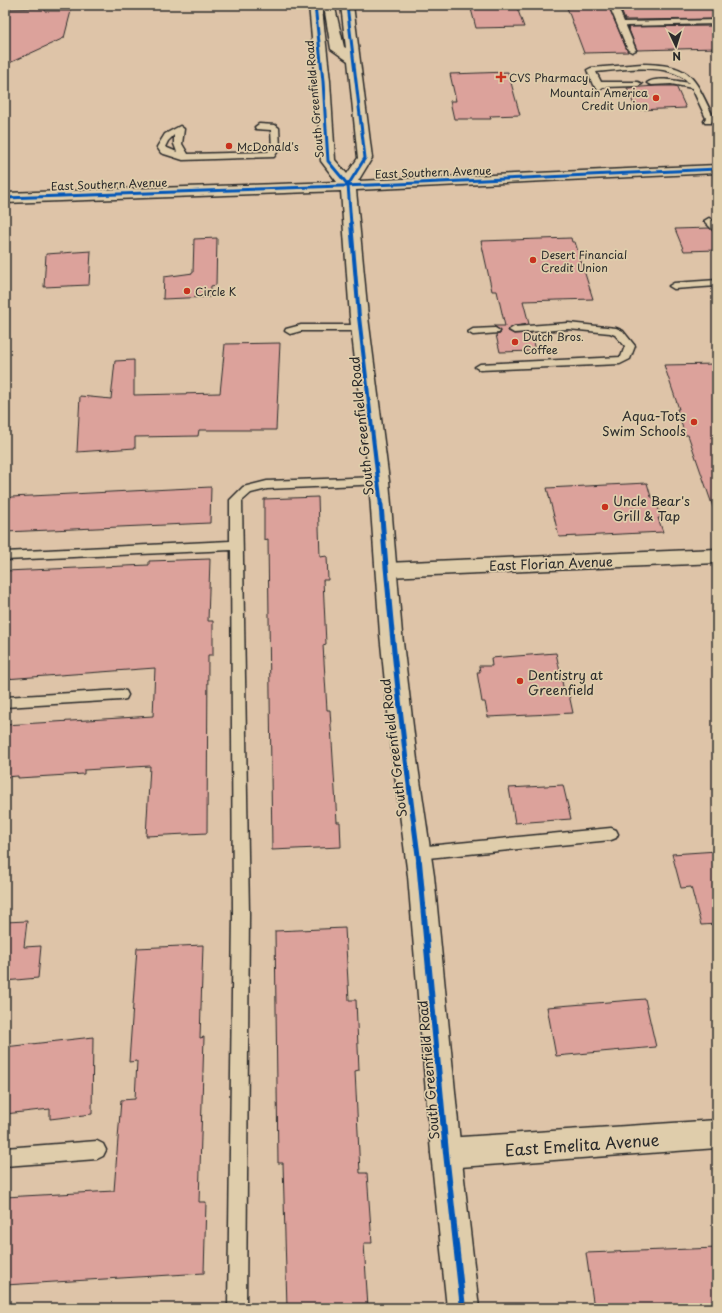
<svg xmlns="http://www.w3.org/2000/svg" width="722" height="1313" viewBox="0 0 722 1313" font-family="'Playpen Sans',sans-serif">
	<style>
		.building { fill: #dca29b; stroke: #2b2b2b }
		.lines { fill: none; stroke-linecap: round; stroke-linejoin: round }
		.lane-casing { stroke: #2b2b2b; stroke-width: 3 }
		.street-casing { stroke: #2b2b2b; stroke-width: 3 }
		.secondary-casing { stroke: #2b2b2b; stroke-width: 3 }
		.lane { fill: #dfcdab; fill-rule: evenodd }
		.street { fill: #dfcdab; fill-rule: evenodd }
		.secondary { fill: #dfcdab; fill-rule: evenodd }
		.cycleway-far3-casing { stroke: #dfcdab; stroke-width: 4.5 }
		.cycleway-far2-casing { stroke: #dfcdab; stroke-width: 6 }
		.cycleway-far1-casing { stroke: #dfcdab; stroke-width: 8 }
		.cycleway-casing { stroke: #dfcdab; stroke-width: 9 }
		.cycleway-far3 { stroke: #0057b8; stroke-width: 3 }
		.cycleway-far2 { stroke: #0057b8; stroke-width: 4 }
		.cycleway-far1 { stroke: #0057b8; stroke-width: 5 }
		.cycleway { stroke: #0057b8; stroke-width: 6 }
		.poi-dot { fill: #c8321e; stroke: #dfcdab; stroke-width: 1.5 }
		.labels { text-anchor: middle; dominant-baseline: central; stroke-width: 3.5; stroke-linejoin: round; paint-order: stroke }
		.far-poi-label { font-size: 11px; fill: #2b2b2b; stroke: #dfcdab; text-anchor: start }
		.far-street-label { font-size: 11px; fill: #2b2b2b; stroke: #dfcdab }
		.poi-label { font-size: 13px; fill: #2b2b2b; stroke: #dfcdab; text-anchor: start }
		.street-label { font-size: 13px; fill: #2b2b2b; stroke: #dfcdab }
		.near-street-label { font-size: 16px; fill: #2b2b2b; stroke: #dfcdab }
	</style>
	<rect width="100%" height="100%" fill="#dec4a8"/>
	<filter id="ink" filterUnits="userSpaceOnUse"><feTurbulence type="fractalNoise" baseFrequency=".025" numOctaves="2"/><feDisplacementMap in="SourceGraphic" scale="8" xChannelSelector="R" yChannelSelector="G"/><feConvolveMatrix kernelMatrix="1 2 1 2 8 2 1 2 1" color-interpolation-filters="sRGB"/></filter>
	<g filter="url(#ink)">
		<path class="building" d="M470,5H516L524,27L476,28Z
			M566,5H608L628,52L584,53Z
			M619,5H717V19L625,20Z
			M45,8V11H71L64,38L5,65V9Z
			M717,26V48L637,50L628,27Z
			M508,72L520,115L490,116L491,119H454L450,101H456L450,74Z
			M656,86H676L686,108L636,110L627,88Z
			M709,228L717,232V250L684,251L675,229Z
			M217,238L216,285L211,286L210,297L163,299L164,277L193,273L194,239Z
			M571,238L572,242H575L593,299L523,301L529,324L514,326L508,331L514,334L531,333L535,351L500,352L496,335L500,334L501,331L494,326H505L497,291H492L481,241Z
			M91,251L89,285L44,287L46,254Z
			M280,343L276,430H199L198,436L135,437V448L77,452L80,396L111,399L115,361L134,360V395L220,393L225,344Z
			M717,364V509L714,510L688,435H685L677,409H679L664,365Z
			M647,483L651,497H655L661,518H658L663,532L559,537L547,488Z
			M211,487L210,523L5,532V499H10L11,497Z
			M318,497L320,557L327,556L328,580H323L326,644L323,645L327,710H330L337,822H340L341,847L272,850L268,539L264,540V499Z
			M210,559L208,621H213V655H208L207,833L146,836L150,766L84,770V774L18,778V776L5,777V725L153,716L155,668L5,679V571L149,565V561Z
			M556,653L564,691L568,690L573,713L488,717L485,702H482L477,672H480L479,666H492L491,658Z
			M563,785L571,819L515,823L509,788Z
			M717,851V924L701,925L691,887L681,888L672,854Z
			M27,921L24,947L41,946L38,978L5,981V922Z
			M345,928L349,1000H356L359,1070L355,1071L360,1173H367L372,1243H364L368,1308H287L283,1163H278L275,931Z
			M203,945L200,1038L204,1037L199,1202H206L204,1273L5,1285V1197L114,1191L121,1100L135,1099L137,1061L129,1062L137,948Z
			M645,999L656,1047L556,1056L547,1007Z
			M93,1037L92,1114L50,1119V1109L5,1114V1047Z
			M717,1248V1308H594L586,1253Z"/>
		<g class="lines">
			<defs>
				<path id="lane" d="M609,5H617L624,22L717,20V24L626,26L636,50L632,52L628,50Z
					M642,64C693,65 693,76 714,118L711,123H705L704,121L706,118L692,88L671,84L651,85L647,83C655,76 678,81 689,83C671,61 621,70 596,72L601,82H638L642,84L638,86L603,87L599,90L593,85L587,70L591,68Z
					M259,124L275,125L279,128L280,148L274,157L183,160L161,153L157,147L165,134L180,126L184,129L182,144L188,154L268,152L272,148L271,130L256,129L255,127ZM174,135V144L177,152L165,147L168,141Z
					M709,218L717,224V231L713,230L704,221Z
					M717,280V286L674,289L669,286L674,283Z
					M568,323L616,328L623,331L635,346L630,359L620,364L480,370L475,367L480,364L621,357L625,346L615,335L610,333L568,329L514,333L509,330L514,327Z
					M301,325H361L366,328L361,331H301L290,334L285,331L286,329Z
					M495,328L500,331L499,333L473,335L468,332L473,329Z
					M379,477L385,481L383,484L267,489L251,493L242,501L249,914L246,1308H228L233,914L231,550L5,560V552L230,541V500L243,487L267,481Z
					M121,690L126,691L128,695L126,699L121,700L5,707V697Z
					M611,828L616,830L618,834L616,838L611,840L417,859L412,858L410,853L412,848L417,847Z
					M97,1141L103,1144L106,1150L103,1156L97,1159L5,1166V1148Z"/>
				<path id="street" d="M717,549V563L386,577L379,575L376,570L379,565L386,563Z
					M717,1120V1148L446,1168L436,1163L431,1153L436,1143L446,1138Z"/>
				<path id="secondary" d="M309,5H332L335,8L344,47L346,48L341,5H353L372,158L358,181L717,165V173L356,190L368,317L389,481L402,634L417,760L434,876L461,1153L479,1308H447L431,1153L408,876L393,760L380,634L369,481L350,317L341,191L5,203V193L337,182L321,161L316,81ZM322,9L325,12L331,49L348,61L358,158L347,174L335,160L330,81Z"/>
			</defs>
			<use href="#lane" class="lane-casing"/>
			<use href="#street" class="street-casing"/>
			<use href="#secondary" class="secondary-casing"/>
			<use href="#lane" class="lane"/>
			<use href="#street" class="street"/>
			<use href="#secondary" class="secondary"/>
			<defs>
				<path id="cycleway-far3" d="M315,5L323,81L328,161L348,185L351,224
					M347,5L365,158L348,185
					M5,198L398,184L717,169"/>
				<path id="cycleway-far2" d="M351,223L359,317L381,506"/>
				<path id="cycleway-far1" d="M381,505C390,625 403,744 419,863"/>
				<path id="cycleway" d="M419,862L446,1153L463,1308"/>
			</defs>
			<use href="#cycleway-far3" class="cycleway-far3-casing"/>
			<use href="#cycleway-far2" class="cycleway-far2-casing"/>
			<use href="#cycleway-far1" class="cycleway-far1-casing"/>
			<use href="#cycleway" class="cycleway-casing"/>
			<use href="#cycleway-far3" class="cycleway-far3"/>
			<use href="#cycleway-far2" class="cycleway-far2"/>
			<use href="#cycleway-far1" class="cycleway-far1"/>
			<use href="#cycleway" class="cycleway"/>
		</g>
	</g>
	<g class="poi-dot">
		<path d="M499 71h4v4h4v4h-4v4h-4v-4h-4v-4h4z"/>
		<circle cx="656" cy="98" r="4"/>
		<circle cx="229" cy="146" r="4"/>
		<circle cx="533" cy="260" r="4"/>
		<circle cx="187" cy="291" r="4"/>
		<circle cx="515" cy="342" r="4"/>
		<circle cx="694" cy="422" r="4"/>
		<circle cx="605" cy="507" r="4"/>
		<circle cx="520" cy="681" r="4"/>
	</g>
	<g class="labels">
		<g class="far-poi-label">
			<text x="509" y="77">CVS Pharmacy</text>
			<text x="648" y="92" text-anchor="end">Mountain America<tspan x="648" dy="13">Credit Union</tspan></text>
			<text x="237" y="146">McDonald's</text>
			<text x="541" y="254">Desert Financial<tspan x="541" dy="13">Credit Union</tspan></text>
			<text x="195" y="291">Circle K</text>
			<text x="523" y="336">Dutch Bros.<tspan x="523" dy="13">Coffee</tspan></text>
		</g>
		<g class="far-street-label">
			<text transform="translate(314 99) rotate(-95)">South Greenfield Road</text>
			<text transform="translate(433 172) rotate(-2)">East Southern Avenue</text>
			<text transform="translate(109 184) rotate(-2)">East Southern Avenue</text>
		</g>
		<g class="poi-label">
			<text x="686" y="415" text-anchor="end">Aqua-Tots<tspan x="686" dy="15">Swim Schools</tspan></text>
			<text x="613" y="500">Uncle Bear's<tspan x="613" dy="15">Grill &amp; Tap</tspan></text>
			<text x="528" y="674">Dentistry at<tspan x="528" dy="15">Greenfield</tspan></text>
		</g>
		<g class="street-label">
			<text transform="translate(361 426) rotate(-96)">South Greenfield Road</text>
			<text transform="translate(551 563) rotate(-2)">East Florian Avenue</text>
			<text transform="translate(393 748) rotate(-97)">South Greenfield Road</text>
			<text transform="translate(428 1070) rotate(-95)">South Greenfield Road</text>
		</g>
		<g class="near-street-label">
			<text transform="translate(582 1144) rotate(-4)">East Emelita Avenue</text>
		</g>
	</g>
	<rect width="722" height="1313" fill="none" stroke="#dfcdab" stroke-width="20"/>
	<rect x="10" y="10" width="702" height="1293" fill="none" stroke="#2b2b2b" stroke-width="1.5" filter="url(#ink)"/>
	<g transform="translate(676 46) rotate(176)" stroke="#dfcdab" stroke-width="3" paint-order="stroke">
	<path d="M0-3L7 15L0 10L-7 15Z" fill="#2b2b2b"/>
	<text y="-6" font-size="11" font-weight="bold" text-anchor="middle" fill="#2b2b2b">N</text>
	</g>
</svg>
